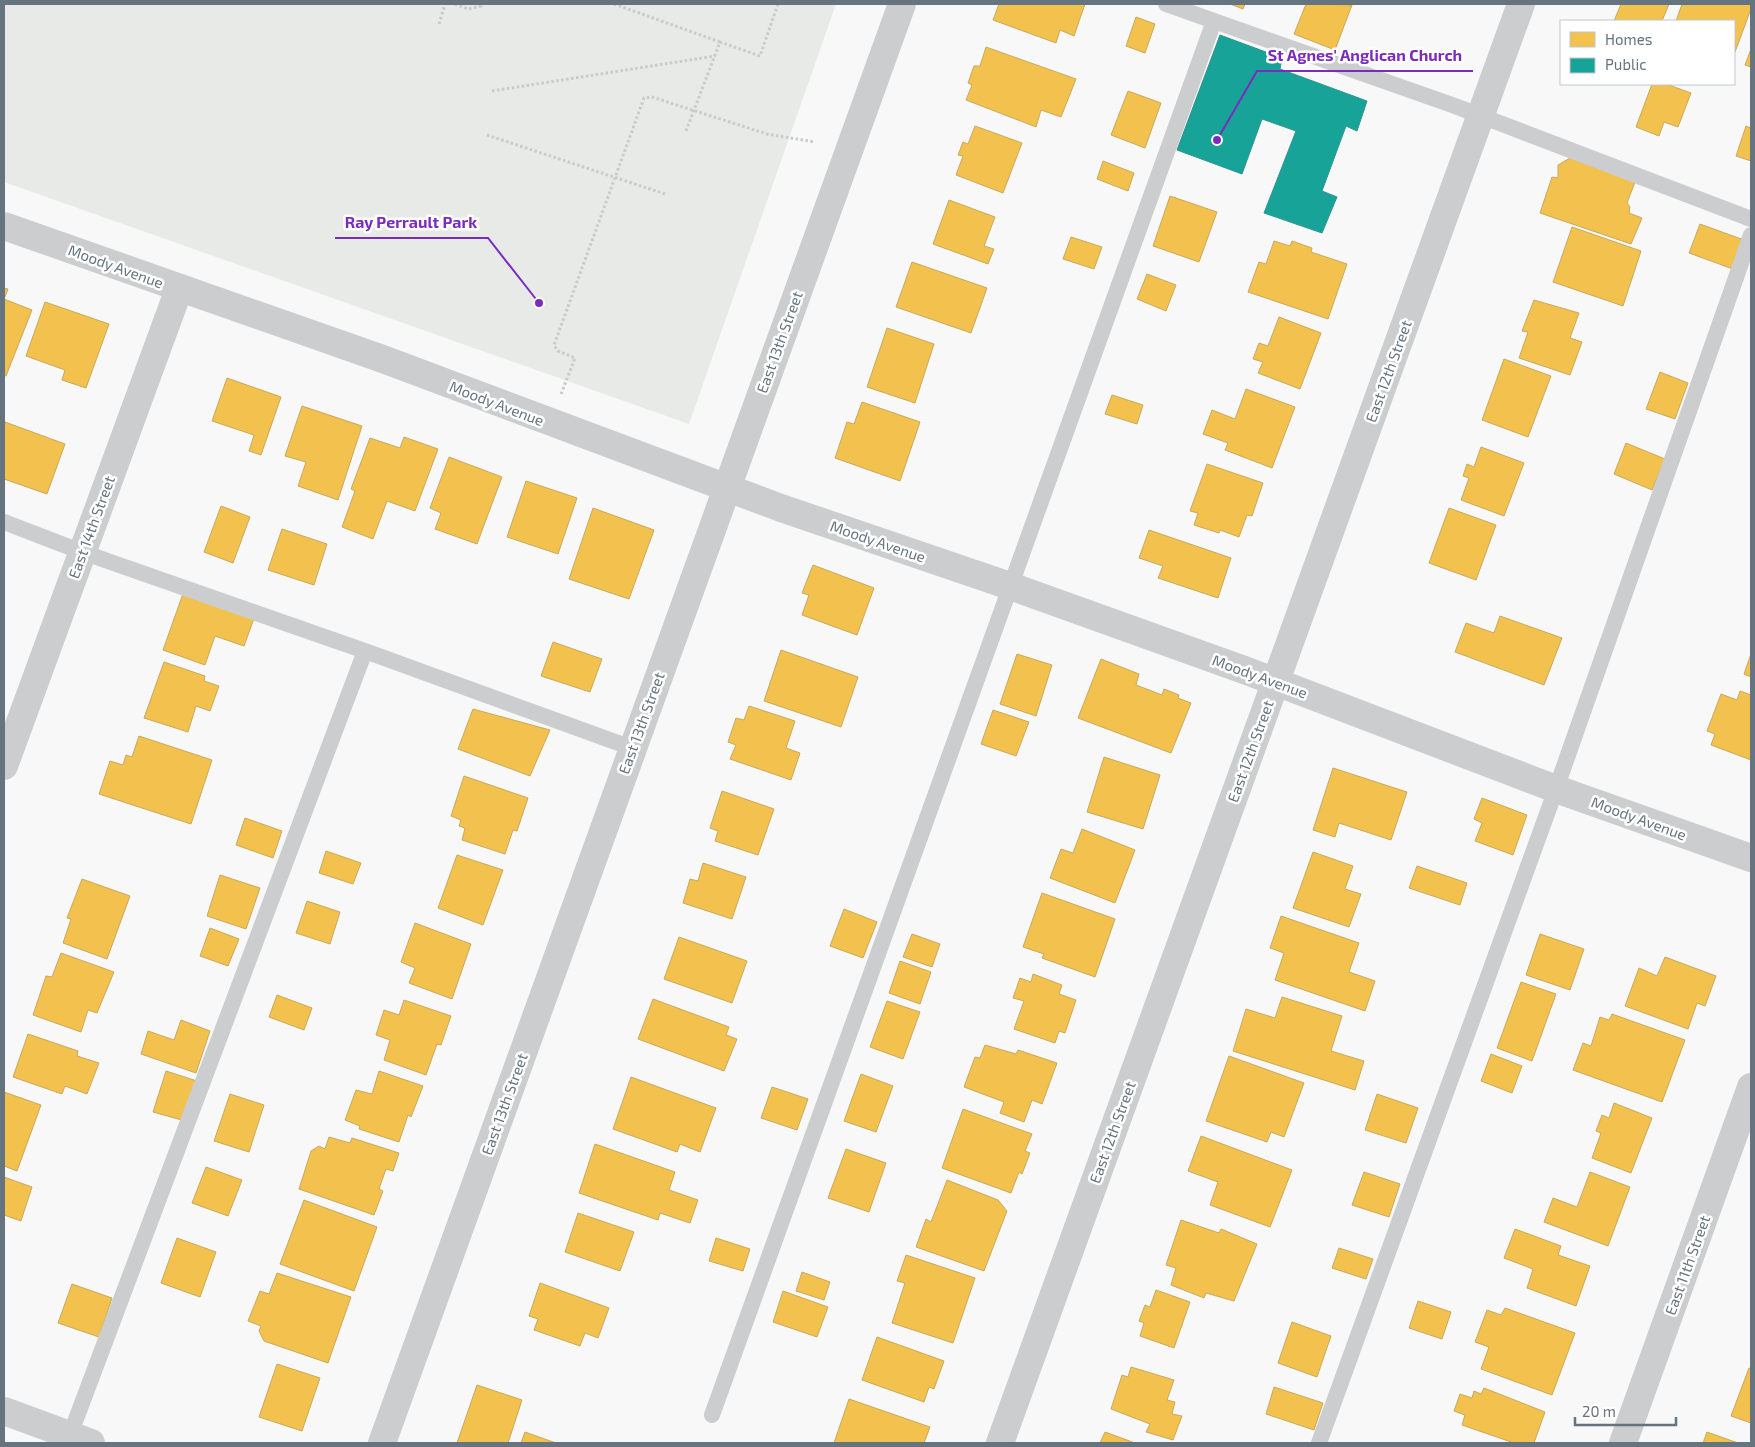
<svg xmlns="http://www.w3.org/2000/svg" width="1755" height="1447" viewBox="0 0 1755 1447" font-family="'Exo 2',sans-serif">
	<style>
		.green { fill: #e7eae6 }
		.homes { fill: #f2c14e; stroke: #c8aa5d }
		.public { fill: #17a398; stroke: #2f9590 }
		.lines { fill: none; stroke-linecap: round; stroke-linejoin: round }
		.path { stroke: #c9cacb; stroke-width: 3; stroke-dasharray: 2.5 2.5; stroke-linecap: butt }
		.service { stroke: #cbcdce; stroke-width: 16 }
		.minor { stroke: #cbcdce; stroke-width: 28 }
		.tertiary { stroke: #cbcdce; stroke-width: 28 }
		.labels { text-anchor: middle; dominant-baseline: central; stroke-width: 5; stroke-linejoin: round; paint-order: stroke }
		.street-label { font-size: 15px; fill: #66747f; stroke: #fff }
		.leader { fill: none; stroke: #7b2cbf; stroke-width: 2 }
		.callout-dot { fill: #7b2cbf; stroke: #fff; stroke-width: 2 }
		.callout-label { font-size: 16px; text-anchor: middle; font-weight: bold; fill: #7b2cbf; stroke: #fff; stroke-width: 5; stroke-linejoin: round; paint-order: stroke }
	</style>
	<rect width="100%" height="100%" fill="#f8f8f8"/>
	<path class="green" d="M4,4H836L689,424L4,182Z"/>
	<path class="homes" d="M999,4H1085L1074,36L1060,30L1056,43L993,20Z
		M1230,4H1245L1243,9Z
		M1306,4L1352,5L1335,50L1294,34Z
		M1621,4H1669L1662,21H1614Z
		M1682,4H1751V9L1735,52L1734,21H1676Z
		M1136,17L1155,24L1145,53L1126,46Z
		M986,47L1076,79L1061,117L1041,110L1036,127L966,100L972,85L968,83L974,66H980Z
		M1751,49V67L1745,65Z
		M1652,84H1666L1691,93L1678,127L1664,122L1659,136L1636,127Z
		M1128,91L1161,103L1145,148L1111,135Z
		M975,126L1022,143L1003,193L956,175L963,156L958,155L963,142L968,144Z
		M1746,126L1751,128V161L1736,156Z
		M1570,158L1635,182L1627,203L1630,207L1629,213L1642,218L1631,244L1540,213L1552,177L1558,178V165Z
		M1103,161L1134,173L1128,191L1097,179Z
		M1170,196L1217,212L1199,262L1153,246Z
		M949,200L995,217L984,246L994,249L988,264L933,244Z
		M1700,224L1744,240L1733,269L1689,253Z
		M1572,227L1641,251L1623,306L1553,282Z
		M1071,237L1102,247L1094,269L1063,259Z
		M1274,241L1290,246L1292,241L1312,248L1311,252L1347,264L1328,319L1248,292L1259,262L1266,264Z
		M912,262L987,288L971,333L896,307Z
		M1147,274L1176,285L1166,311L1137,299Z
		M4,288L8,289L4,299L32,310L6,376L4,375Z
		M1534,300L1579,313L1570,338L1582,342L1570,375L1519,358L1528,332L1522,331Z
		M45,302L109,324L86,388L62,380L65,370L26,356Z
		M1279,317L1321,333L1300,389L1258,373L1263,362L1253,359L1259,343L1268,346Z
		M887,328L934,344L915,403L867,387Z
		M1504,359L1551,376L1528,437L1482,420Z
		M1660,372L1688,383L1675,419L1646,409Z
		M227,378L281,397L261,455L249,451L254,435L212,421Z
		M1246,389L1295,407L1272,468L1225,450L1228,443L1203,434L1212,410L1235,419Z
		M1112,395L1143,405L1137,424L1105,414Z
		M862,402L920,422L900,481L835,458L847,422L854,424Z
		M302,406L362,426L338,500L298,486L306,462L285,456Z
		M5,422L65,444L47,494L4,479V427Z
		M404,437L438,449L415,511L387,501L373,539L342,527L355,491L351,489L370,438L400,448Z
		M1626,443L1665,459L1652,490L1614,474Z
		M1481,447L1524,463L1504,516L1461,500L1469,478L1463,476L1467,464L1474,467Z
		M449,457L502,477L477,544L435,529L441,513L430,508Z
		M1207,464L1263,483L1252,516L1247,515L1239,537L1220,530L1219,533L1194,525L1198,513L1190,511Z
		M526,481L577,498L558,554L507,537Z
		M221,506L250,517L233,563L204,552Z
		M593,508L654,530L629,599L569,579Z
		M1449,508L1496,525L1476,580L1429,563Z
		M282,529L327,544L314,585L268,570Z
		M1149,530L1231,558L1218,598L1158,578L1163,566L1139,558Z
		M813,565L874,588L857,635L802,615L809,595L802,593Z
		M185,588L256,613L244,646L215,636L205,665L163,650Z
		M1500,616L1562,638L1544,685L1455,652L1466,623L1494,633Z
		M553,642L602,659L590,692L541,676Z
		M781,650L858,677L841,727L764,701Z
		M1017,654L1052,665L1036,716L1000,704Z
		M1751,654V677L1744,674Z
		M1101,659L1139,674L1136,685L1162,695L1164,689L1179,695L1178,698L1191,703L1171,753L1078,718Z
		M164,662L205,676L204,681L219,686L210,711L196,706L188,732L144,718Z
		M1740,691L1751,695V760L1711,745L1715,734L1707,731L1721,694L1737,700Z
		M749,706L795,721L786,748L800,753L791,780L730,759L736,745L728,742L736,718L744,720Z
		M473,709L550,730L530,776L458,749Z
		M993,710L1029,722L1016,756L981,744Z
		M139,736L212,760L191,824L99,794L110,761L123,765L126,755L132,757Z
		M1104,757L1160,775L1143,829L1087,812Z
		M1333,768L1407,792L1391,840L1339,823L1335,837L1313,830Z
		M464,776L528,798L517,831L513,830L505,854L462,840L465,828L459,826L461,820L451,816Z
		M722,791L774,809L758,855L715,841L718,831L710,828Z
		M1482,798L1527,815L1513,855L1475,841L1482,823L1474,819Z
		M245,818L282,831L273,858L236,845Z
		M1082,829L1135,850L1115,903L1050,878L1061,849L1073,853Z
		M326,851L361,863L353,884L319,873Z
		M1313,852L1353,866L1345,889L1361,894L1349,927L1293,908Z
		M457,855L503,870L483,925L438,908Z
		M703,863L746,877L732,919L683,903L690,879L698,881Z
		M1417,866L1467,883L1460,905L1409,888Z
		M220,875L260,888L246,929L207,916Z
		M82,879L130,896L107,959L63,943L71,919L67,918Z
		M1042,893L1115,919L1095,977L1042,958L1044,954L1023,947Z
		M307,901L340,912L330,944L296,933Z
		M844,909L877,922L863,958L830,946Z
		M1281,916L1359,943L1349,972L1375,981L1365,1011L1275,980L1284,953L1270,948Z
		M415,923L471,944L452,999L409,983L415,968L401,962Z
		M210,928L239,939L228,966L200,956Z
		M912,934L940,944L932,967L903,957Z
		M1540,934L1584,949L1570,990L1526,975Z
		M679,937L747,961L732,1003L664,979Z
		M61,953L114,972L97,1013L88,1010L81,1032L33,1015L46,976L52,977Z
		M1665,957L1716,976L1705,1006L1697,1003L1688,1029L1625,1006L1639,968L1657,976Z
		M900,961L931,972L920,1004L889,993Z
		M1033,974L1062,985L1059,994L1076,1000L1065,1033L1059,1031L1055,1043L1014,1029L1024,1001L1013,998L1020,978L1031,982Z
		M1521,982L1556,994L1532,1061L1497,1048Z
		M277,995L312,1008L304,1030L269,1017Z
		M1282,997L1342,1016L1331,1051L1364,1061L1355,1090L1233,1051L1246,1009L1275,1018Z
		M653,999L729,1027L726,1035L737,1039L724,1071L638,1039Z
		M404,1000L451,1016L441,1045L437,1044L426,1075L384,1060L390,1040L376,1035L384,1010L399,1015Z
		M887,1001L920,1012L903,1059L870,1047Z
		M1612,1014L1685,1040L1662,1102L1573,1070L1583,1043L1591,1046L1600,1017L1609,1020Z
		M181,1020L210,1031L196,1073L141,1054L148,1031L174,1040Z
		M28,1034L78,1051L77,1056L99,1063L87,1094L65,1086L62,1094L13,1077Z
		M985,1045L1016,1054L1018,1050L1057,1063L1042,1104L1032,1100L1024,1122L1000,1113L1004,1102L964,1087L975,1057L980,1058Z
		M1491,1054L1522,1066L1512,1093L1481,1081Z
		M1229,1056L1304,1083L1284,1137L1271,1132L1267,1142L1206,1121Z
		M166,1071L197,1081L185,1121L153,1112Z
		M379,1071L423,1086L411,1117L408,1115L399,1142L359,1129L360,1126L345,1120L356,1090L372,1094Z
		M861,1074L893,1086L876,1132L844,1121Z
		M631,1077L716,1108L700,1152L680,1144L677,1152L613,1129Z
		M772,1087L808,1099L797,1130L761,1118Z
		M4,1092L41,1105L17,1171L4,1166Z
		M230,1094L264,1105L249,1152L214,1141Z
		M1377,1094L1418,1108L1406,1143L1365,1130Z
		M1614,1103L1652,1118L1631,1173L1592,1158L1601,1133L1596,1131L1602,1115L1609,1118Z
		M963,1109L1032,1134L1025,1151L1030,1153L1022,1174L1019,1172L1011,1193L942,1168Z
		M1201,1136L1292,1170L1270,1227L1210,1205L1218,1182L1188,1171Z
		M329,1137L350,1143L352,1138L399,1153L393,1171L386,1169L379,1189L383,1191L374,1215L299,1189L311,1151L319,1146L325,1149Z
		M595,1144L675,1172L669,1190L698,1200L690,1223L660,1213L658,1220L579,1193Z
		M846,1149L886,1163L869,1212L828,1198Z
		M206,1167L242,1180L228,1216L192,1203Z
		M1364,1172L1400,1184L1389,1217L1352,1205Z
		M1590,1172L1630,1187L1608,1246L1544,1222L1553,1198L1577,1207Z
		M4,1177L32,1187L21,1221L4,1215Z
		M947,1180L998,1200L1007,1211L984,1271L916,1247L926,1219L931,1222Z
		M304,1200L377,1227L354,1291L280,1264Z
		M578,1213L634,1232L620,1271L565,1252Z
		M1181,1220L1219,1233L1221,1229L1257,1244L1234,1301L1206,1293L1204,1298L1171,1285L1176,1268L1166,1265Z
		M1515,1229L1561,1246L1558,1255L1590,1266L1576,1306L1527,1288L1533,1269L1504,1258Z
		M177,1238L216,1252L200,1297L161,1283Z
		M716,1238L750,1249L743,1271L709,1261Z
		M1339,1248L1373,1259L1366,1279L1332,1268Z
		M906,1255L975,1278L953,1343L892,1323L905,1283L897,1281Z
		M802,1272L830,1282L824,1300L796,1291Z
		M277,1273L351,1297L328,1363L264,1341L259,1331L261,1326L248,1321L260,1291L269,1294Z
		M540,1283L609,1308L598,1338L585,1333L580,1346L534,1330L538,1319L529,1316Z
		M72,1284L112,1298L99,1337L58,1323Z
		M1156,1290L1190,1302L1174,1348L1140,1336L1144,1323L1139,1321L1145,1305L1150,1307Z
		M783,1291L828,1307L817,1337L773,1322Z
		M1418,1301L1451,1312L1442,1339L1409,1328Z
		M1505,1308L1575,1333L1552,1395L1481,1369L1489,1347L1475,1342L1487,1310L1501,1315Z
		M1292,1322L1331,1336L1317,1377L1278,1363Z
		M877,1337L944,1361L934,1389L929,1387L924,1402L862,1380Z
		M277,1364L320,1378L302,1431L259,1417Z
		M1131,1367L1174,1380L1167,1400L1175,1402L1172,1414L1182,1416L1173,1440L1146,1432L1150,1424L1111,1409L1122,1375L1128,1377Z
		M1749,1368L1751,1369V1423L1731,1416Z
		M477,1385L522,1400L508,1443H457Z
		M1274,1387L1323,1403L1314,1430L1266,1414Z
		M1484,1388L1545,1412L1534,1443H1514L1462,1425L1465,1415L1454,1411L1460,1394L1472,1398L1474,1391L1481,1394Z
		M849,1399L930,1427L924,1443H834Z
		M525,1432L556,1443H521Z
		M1105,1432L1135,1443H1100Z
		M1707,1432L1738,1443H1703Z"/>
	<path class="public" d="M1220,35L1282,58L1280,69L1367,101L1357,131L1346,126L1322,191L1337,197L1322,233L1264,213L1296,131L1262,119L1242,174L1177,150Z"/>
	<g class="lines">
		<path class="path" d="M455,4L468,9L481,6V4
			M614,4L720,42
			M439,24L445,4
			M492,91L715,56
			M686,131L720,42L760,56L778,4
			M487,135L665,194
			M561,394L575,358L558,351L554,345L644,98L652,97L767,134L815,142"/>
		<path class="service" d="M1166,4L1455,106L1751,219
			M4,522L82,552L365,651
			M712,1415L1214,21
			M67,1443L365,651L632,748
			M1319,1443L1556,789L1751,235"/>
		<path class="minor" d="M4,226L380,358L781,508L1010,586L1247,671L1556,789L1751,858
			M4,766L179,289
			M4,1411L91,1443
			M1000,1443L1521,4
			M1623,1443L1751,1087"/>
		<path class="tertiary" d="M382,1443L902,4"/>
	</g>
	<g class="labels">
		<g class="street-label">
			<text transform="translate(116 266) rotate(20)">Moody Avenue</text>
			<text transform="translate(779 342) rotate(-70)">East 13th Street</text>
			<text transform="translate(1388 371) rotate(-70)">East 12th Street</text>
			<text transform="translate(497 403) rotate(21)">Moody Avenue</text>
			<text transform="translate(91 527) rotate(-70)">East 14th Street</text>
			<text transform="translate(878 541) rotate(19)">Moody Avenue</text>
			<text transform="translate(1260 676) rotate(20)">Moody Avenue</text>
			<text transform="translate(641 723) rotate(-70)">East 13th Street</text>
			<text transform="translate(1250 751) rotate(-70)">East 12th Street</text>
			<text transform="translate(1639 818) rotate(20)">Moody Avenue</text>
			<text transform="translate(504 1104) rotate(-70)">East 13th Street</text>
			<text transform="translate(1112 1132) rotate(-70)">East 12th Street</text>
			<text transform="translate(1687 1265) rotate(-70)">East 11th Street</text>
		</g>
	</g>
	<path class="leader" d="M1217 140L1257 71H1473M539 303L488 238H335"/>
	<g class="callout-dot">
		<circle cx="1217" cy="140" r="5"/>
		<circle cx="539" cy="303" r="5"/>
	</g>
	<g class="callout-label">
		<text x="1365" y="61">St Agnes' Anglican Church</text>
		<text x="411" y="228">Ray Perrault Park</text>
	</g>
	<rect width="1755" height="1447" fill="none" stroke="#66747f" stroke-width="10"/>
	<rect x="1560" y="20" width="175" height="65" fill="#ffffff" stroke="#c2c7cc"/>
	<rect x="1570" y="32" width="25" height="15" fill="#f2c14e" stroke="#c2c7cc"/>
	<text x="1605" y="45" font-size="15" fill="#66747f">Homes</text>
	<rect x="1570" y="58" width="25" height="15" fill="#17a398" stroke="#c2c7cc"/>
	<text x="1605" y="70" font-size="15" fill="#66747f">Public</text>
	<path d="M1575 1417v8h101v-8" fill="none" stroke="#66747f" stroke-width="2.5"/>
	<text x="1582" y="1417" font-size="15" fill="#66747f" stroke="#ffffff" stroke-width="4" paint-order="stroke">20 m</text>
</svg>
